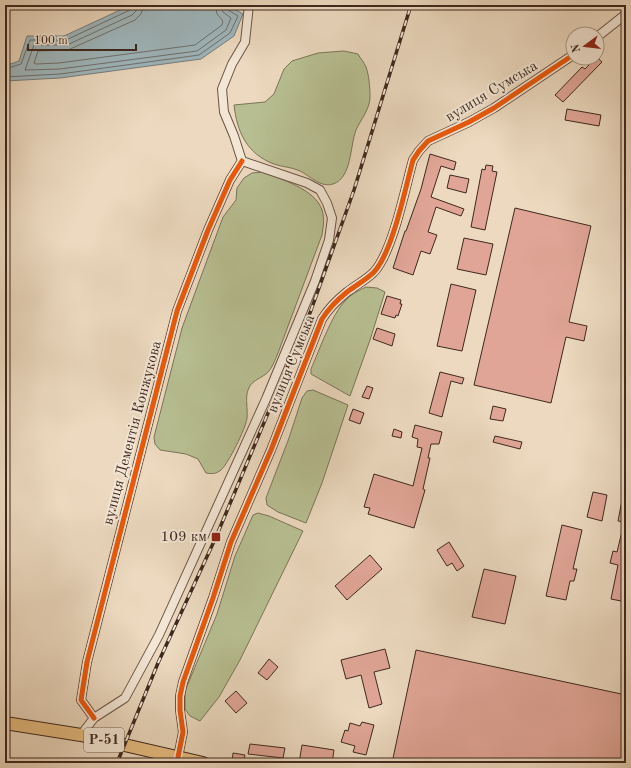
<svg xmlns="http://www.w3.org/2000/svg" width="631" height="768" viewBox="0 0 631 768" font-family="'Old Standard TT',serif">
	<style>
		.green { fill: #b7bf92; stroke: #7b7458 }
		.water { fill: #9fb7bd; stroke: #797e7d }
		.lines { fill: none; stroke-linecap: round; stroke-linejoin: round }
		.shore { stroke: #6f706e; stroke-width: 1 }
		.building { fill: #e0a596; stroke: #3f281e }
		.street-casing { stroke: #6a5446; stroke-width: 10 }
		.primary-casing { stroke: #3f281e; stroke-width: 14 }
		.street { stroke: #f3e6d5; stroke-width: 8 }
		.primary { stroke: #e6bc80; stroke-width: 12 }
		.rail-casing { stroke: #3f281e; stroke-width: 3.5 }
		.rail { stroke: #f3e6d5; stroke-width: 2; stroke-dasharray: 6; stroke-linecap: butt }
		.cycleway-casing { stroke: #f3e6d5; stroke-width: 8 }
		.cycleway { stroke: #e8590c; stroke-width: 5 }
		.poi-dot { fill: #8f2418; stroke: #f3e6d5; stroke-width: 1.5 }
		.labels { text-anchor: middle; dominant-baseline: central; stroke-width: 4; stroke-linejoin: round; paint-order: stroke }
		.shield { fill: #f3e6d5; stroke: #756155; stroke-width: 1 }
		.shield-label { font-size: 14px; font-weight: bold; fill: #3f281e }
		.street-label { font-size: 15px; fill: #3f281e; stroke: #f3e6d5 }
		.poi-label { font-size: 15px; fill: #3f281e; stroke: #f3e6d5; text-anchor: end }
	</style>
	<rect width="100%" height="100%" fill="#ecd9bf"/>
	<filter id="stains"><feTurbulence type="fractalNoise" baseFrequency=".005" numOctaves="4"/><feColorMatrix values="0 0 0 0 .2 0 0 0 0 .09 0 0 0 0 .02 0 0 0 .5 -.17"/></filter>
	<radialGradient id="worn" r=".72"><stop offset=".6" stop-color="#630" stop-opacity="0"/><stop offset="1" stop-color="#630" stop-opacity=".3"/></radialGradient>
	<path class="green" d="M344,51L358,54C360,58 364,62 366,67C369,75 370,88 370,97C370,109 361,119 356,130C350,145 352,178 333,184C321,188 310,176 300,171C292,167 282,167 274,164C247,154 237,132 234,105L265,102L274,94L284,69L292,61L318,53Z
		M262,172C281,179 315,189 322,210C325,219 323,227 322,235L278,353C275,360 272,369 266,374C259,379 251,381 248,390C245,399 248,409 247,418C246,428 228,464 221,470C216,474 212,474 206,473L198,459L186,454L160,450L155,444L154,437L182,328L223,217L236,200L237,188L244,178L252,173Z
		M366,287L377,288L385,292L370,340L350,396L311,374V369C319,351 332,314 345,301C351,294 358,291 366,287Z
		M313,390L348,405L322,483L306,523L278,512L267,505L266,498L289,438L302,398L307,391Z
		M258,513L269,516L303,531L240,660L219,697L200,721L190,716L185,709V691L217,614L235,556L253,515Z"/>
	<path class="water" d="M131,5H227L243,14L234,36L201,59L60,78L5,81V66L19,61L27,36H64Z"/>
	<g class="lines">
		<path class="shore" d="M137,5L136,11L132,15L67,45H34L25,70L60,69L197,51L226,30L231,18L223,12L221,5
			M144,5L141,14L135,20L68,50L38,51L34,63L36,64L59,63L195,45L222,25L223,21L217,14L215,5
			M5,69L21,64L30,40H66L130,10L132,8V5
			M5,77L60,74L199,55L230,33L238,16L228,10L226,5"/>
	</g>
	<path class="building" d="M597,57L602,62L563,102L555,95L582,67L585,69Z
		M567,109L601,115L599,126L565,120Z
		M430,154L456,162L454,170L441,166L431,197L464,209L461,216L436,207L428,232L437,235L430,254L421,251L413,275L393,268L405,231H406L421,189Z
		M486,165L493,166L492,171L497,172L485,230L471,227L482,169L485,170Z
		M450,175L469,179L466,193L447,188Z
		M515,208L591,226L569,322L587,326L584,341L566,337L551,403L474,385Z
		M464,238L493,244L486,275L457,269Z
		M451,284L476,290L462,351L437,346Z
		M387,296L401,300L400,304H402L398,316L396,315L395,318L381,314Z
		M377,328L395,334L392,346L373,339Z
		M440,372L464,378L462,384L451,381L442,417L429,413Z
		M367,386L373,388L369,399L362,397Z
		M493,406L506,409L503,421L490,419Z
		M353,409L364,413L360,424L349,420Z
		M415,425L442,432L439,444H431L428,458H430L423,489L425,490L414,528L368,514L370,508L364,507L374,474L413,486L422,448L417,447L418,439L412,437Z
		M394,429L402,432L401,438L392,436Z
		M495,436L522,442L520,449L493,442Z
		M593,492L607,495L602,521L587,517Z
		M623,495L626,496V522L618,521Z
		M624,523L626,524V602L611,599L618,565L610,563L613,551L617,552Z
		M562,525L582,530L573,569H577L574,581H570L566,600L546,596Z
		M449,542L464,566L457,571L452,563L447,566L437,550Z
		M370,555L382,569L347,600L335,586Z
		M484,569L516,576L505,624L472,617Z
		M385,649L390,668L374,672L382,704L369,708L361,675L346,679L341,660Z
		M416,650L626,695V763H392Z
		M269,659L278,667L267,680L258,673Z
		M236,691L247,703L236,713L225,701Z
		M362,722L374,725L366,755L353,752L355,746L341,742L345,730L348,731L350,723L360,726Z
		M250,744L285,748L283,758L248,754Z
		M302,745L334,750L332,763H299Z
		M233,753L245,755L243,763L232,761Z"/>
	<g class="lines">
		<defs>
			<path id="street" d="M597,37L626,14
				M242,161L234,136L224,112L222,89L232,64L245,42L249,5
				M94,718L81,700L87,662L177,311L208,230L230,180L242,161
				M81,735L94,718L125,698L159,635L266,399L315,281L329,240L332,218L327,203L320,190L307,183L242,161
				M178,757L183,732L180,710V696L183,682L213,598L231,542L271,450L322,319C329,308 337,300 347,292C356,285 366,280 374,272C393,251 405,189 413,160L419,151L428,141L469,122L494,108L573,55"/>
			<path id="primary" d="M5,723L81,735L203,763"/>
		</defs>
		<use href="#street" class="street-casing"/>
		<use href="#primary" class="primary-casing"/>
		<use href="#street" class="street"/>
		<use href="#primary" class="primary"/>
		<defs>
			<path id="rail" d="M117,763L158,663L216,537L310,313L354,190L411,5"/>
		</defs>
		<use href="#rail" class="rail-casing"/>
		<use href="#rail" class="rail"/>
		<defs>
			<path id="cycleway" d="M94,718L81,700L87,662L177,311L208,230L230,180L242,161
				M178,757L183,732L180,710V696L183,682L213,598L231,542L271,450L322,319C329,308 337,300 347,292C356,285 366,280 374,272C393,251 405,189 413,160L419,151L428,141L469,122L494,108L573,55"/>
		</defs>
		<use href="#cycleway" class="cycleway-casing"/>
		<use href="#cycleway" class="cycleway"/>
	</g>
	<rect class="poi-dot" x="211" y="532" width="10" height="10" rx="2"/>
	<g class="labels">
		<rect class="shield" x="84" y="728" width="40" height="24" rx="3"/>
		<g class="shield-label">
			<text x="104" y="740">Р-51</text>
		</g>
		<g class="street-label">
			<text transform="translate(492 92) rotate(-31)">вулиця Сумська</text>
			<text transform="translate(292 364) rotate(-68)">вулиця Сумська</text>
			<text transform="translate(133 433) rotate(-75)">вулиця Дементія Конжукова</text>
		</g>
		<g class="poi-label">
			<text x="207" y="537">109 км</text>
		</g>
	</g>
	<rect width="631" height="768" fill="none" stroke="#ecd9bf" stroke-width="20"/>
	<rect x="6" y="6" width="619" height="756" fill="none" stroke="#3f281e" stroke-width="2"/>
	<rect x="10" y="10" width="611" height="748" fill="none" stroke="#3f281e"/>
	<g transform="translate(585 46) rotate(255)"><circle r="19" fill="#f3e6d5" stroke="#ab9a8c"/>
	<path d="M0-3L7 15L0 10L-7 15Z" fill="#8f2418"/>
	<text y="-6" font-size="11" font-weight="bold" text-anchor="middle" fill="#3f281e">N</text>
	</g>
	<path d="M28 44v6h108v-6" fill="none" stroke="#3f281e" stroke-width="2"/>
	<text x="34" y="44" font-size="12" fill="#3f281e" stroke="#f3e6d5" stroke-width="3" paint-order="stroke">100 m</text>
	<rect width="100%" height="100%" filter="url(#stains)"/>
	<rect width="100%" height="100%" fill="url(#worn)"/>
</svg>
